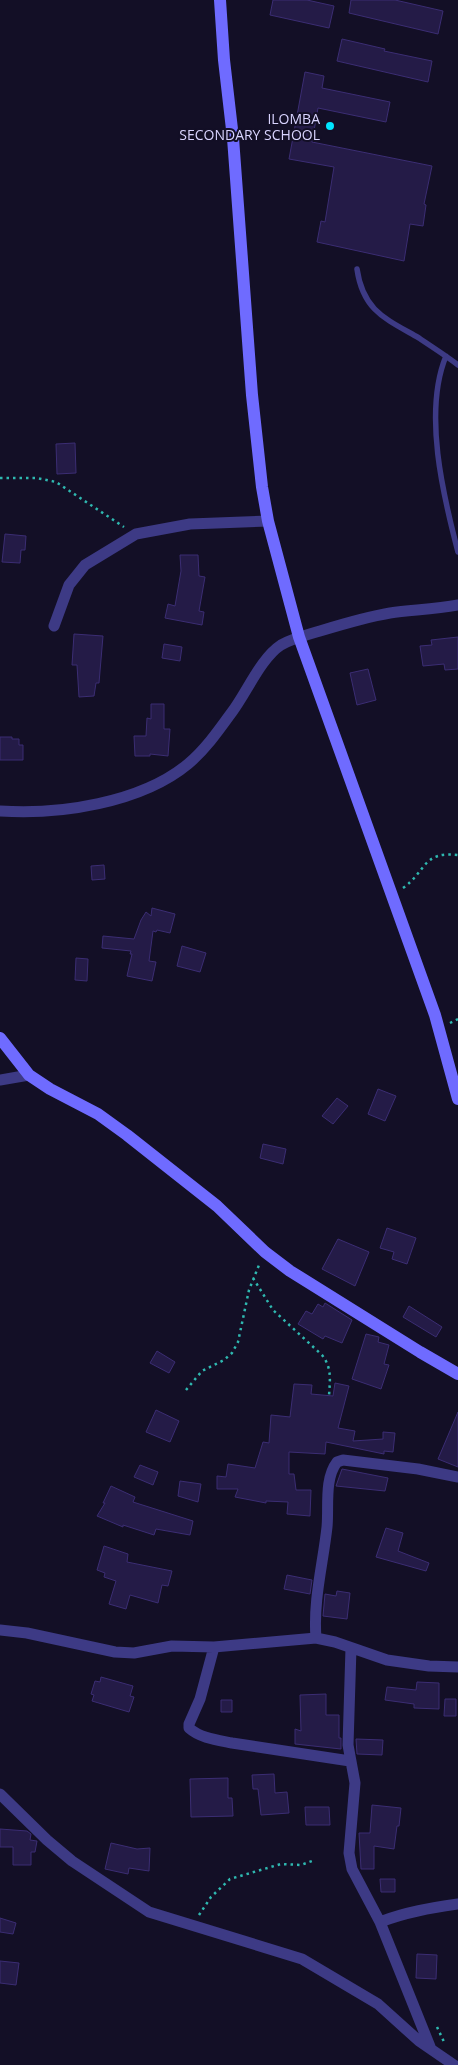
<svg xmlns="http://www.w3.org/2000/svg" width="458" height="2065" viewBox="0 0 458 2065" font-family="'Open Sans',sans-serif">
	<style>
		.building { fill: #241b47; stroke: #3b2d73 }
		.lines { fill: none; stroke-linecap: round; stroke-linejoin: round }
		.path { stroke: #2fb8b0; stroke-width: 2.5; stroke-dasharray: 2.5 4; stroke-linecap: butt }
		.lane { stroke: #3d3a85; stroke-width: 5.5 }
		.street { stroke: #3d3a85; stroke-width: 11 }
		.secondary { stroke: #6f6bff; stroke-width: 12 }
		.poi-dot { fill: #00e5ff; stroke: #130f26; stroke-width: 2 }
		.labels { text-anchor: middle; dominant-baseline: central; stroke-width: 4; stroke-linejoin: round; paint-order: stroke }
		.poi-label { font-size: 14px; fill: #d9d4ff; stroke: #130f26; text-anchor: end }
	</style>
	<rect width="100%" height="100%" fill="#130f26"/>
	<path class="building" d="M273,0H307L334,6L329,28L270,15Z
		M351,0H395L443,11L438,34L349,13Z
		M342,39L385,49L384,51L432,61L428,82L337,61Z
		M305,72L324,76L322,88L390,102L386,122L318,108L312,142L432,166L424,204L426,205L423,226L410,224L404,261L317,242L321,221L325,222L334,167L289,159Z
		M75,443L76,473L57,474L56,444Z
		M5,534L26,536L25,550H21L20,563L2,562Z
		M180,555H198L199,576L205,577L199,611L204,612L202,625L165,618L168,604L175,606L181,571Z
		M74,634L103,636L99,683H96L94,696L79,697L77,665H72Z
		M458,637V669L445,670L444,664L423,666L420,646L432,645L431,640Z
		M164,644L182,647L180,661L162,658Z
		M368,669L376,700L357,705L350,673Z
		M151,704H164V729H170L168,756L150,754V756H135L134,736H146L147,718L151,719Z
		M0,737H12V739H19V745H23V760H0Z
		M104,865L105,879L92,880L91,866Z
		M152,908L175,914L170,933L157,930L156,932L153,931L149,961L156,962L152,981L127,976L132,954H130L131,951L102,948L103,936L134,939L141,920L146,912L151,916Z
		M182,946L206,953L200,972L177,966Z
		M76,958L88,959L87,981L75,980Z
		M378,1089L396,1096L385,1121L368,1114Z
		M337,1098L348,1106L333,1124L322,1116Z
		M263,1144L286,1149L283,1164L260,1158Z
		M387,1228L416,1238L407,1264L392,1259L394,1252L380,1248Z
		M338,1239L369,1252L355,1286L322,1269Z
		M325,1303L352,1320L342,1343L325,1336L323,1339L298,1324L306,1311L312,1314L318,1304L323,1307Z
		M409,1306L442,1327L436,1337L403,1317Z
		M366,1334L379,1337L378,1342L389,1345L384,1364L389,1365L381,1389L352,1379Z
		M157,1351L175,1362L169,1373L150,1363Z
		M335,1383L349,1386L338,1428L355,1431L353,1441L383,1439V1432L395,1433L393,1452L384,1451V1454L326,1442L325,1454L289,1452V1474H294L296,1490H311L310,1516L287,1514L288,1502L266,1501V1503L235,1497L238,1489H217V1476L226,1477L228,1464L255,1468L263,1442L269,1443L271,1415L290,1417L294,1384L312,1385L311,1394L333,1396Z
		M156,1410L179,1421L170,1442L146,1432Z
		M458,1412V1467L438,1459Z
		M140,1465L158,1472L153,1485L134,1477Z
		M342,1469L388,1478L385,1491L336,1486Z
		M180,1481L201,1484L198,1502L178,1496Z
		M111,1486L135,1497L133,1502L193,1521L190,1535L156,1529L154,1535L123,1525V1527L97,1516L105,1503H103Z
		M386,1528L403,1533L398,1551L429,1563L426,1571L376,1557Z
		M104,1546L128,1554L127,1562L172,1571L168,1586L162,1585L158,1603L130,1595L126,1609L109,1604L116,1581L104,1577L105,1573L97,1570Z
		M287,1575L312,1580L310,1594L284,1589Z
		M337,1591L350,1593L347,1619L323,1616L325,1594L336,1596Z
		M101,1677L133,1686L130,1696L134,1697L129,1712L92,1701L94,1695L91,1694L95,1681L100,1682Z
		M417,1682L439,1683V1709L414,1708V1704L385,1700L387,1687L416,1690Z
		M326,1694V1715H339V1738H341V1749L295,1744V1729L301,1731L300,1695Z
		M445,1699H456V1716H444Z
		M221,1700H232V1712H221Z
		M356,1739L383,1740L382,1755L357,1754Z
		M274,1774L275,1793L287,1792L289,1813L261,1815L258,1789H253L252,1775Z
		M228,1778V1798H232L233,1816L191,1817L190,1779Z
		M372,1805L401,1808L399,1826H397L394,1849L374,1846V1869H361L359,1833H370Z
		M305,1807H329L330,1825H306Z
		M0,1829L27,1831L31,1834L30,1840L37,1841L35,1852H31V1865H13V1847H0Z
		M111,1843L137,1849L150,1848L149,1871L129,1868L128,1874L105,1869Z
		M380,1879H395V1892H381Z
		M0,1918L16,1923L13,1934L0,1932Z
		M417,1954L437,1955L436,1979L416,1978Z
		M0,1961L19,1963L16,1985L0,1983Z"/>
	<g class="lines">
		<path class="path" d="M0,478H37L56,482L124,527
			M403,888C427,871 422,851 458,855
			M450,1023L458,1019
			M253,1278L273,1310L322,1355C332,1368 330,1379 329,1396
			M186,1390L202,1371L224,1360L232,1353L238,1342L249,1290L259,1265
			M199,1915L211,1897L230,1879L281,1864L301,1865L312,1861
			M437,2027L445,2044"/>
		<path class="lane" d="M357,269C363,311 386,319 419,338C432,347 445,355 458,365
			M446,356C423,412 443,495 458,552"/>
		<path class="street" d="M54,626L69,585L85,565L136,534L190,524L268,521
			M0,811C59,815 141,803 188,764C205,750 219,730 232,712C247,692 261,658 281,645C293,638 307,635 320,631C343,624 366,617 390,613C413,610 436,609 458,605
			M0,1080L29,1075
			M0,1630L27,1633L115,1652L134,1653L172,1646L214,1647L316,1638L335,1642L387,1660L429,1666L458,1667
			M316,1638C313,1600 323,1564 327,1527C329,1507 324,1479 337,1462L343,1460L418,1469L458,1477
			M214,1647L200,1699L189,1724V1728C200,1738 217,1740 232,1743L350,1761
			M351,1648L348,1745L355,1783L349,1853L352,1869L380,1922L431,2049
			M0,1794L47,1840L72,1861L149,1912L302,1959L378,2004L419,2041L454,2065
			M380,1922C406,1912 431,1908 458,1904"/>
		<path class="secondary" d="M220,0L224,60L233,138L252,395L262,487L268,521L299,637L435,1015L458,1099
			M0,1038L29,1075L50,1089L98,1114L127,1135L217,1206L265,1252L290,1271L420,1352L458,1374"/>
	</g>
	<circle class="poi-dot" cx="330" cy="126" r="5"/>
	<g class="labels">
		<g class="poi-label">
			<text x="320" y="118">ILOMBA<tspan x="320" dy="16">SECONDARY SCHOOL</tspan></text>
		</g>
	</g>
</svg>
